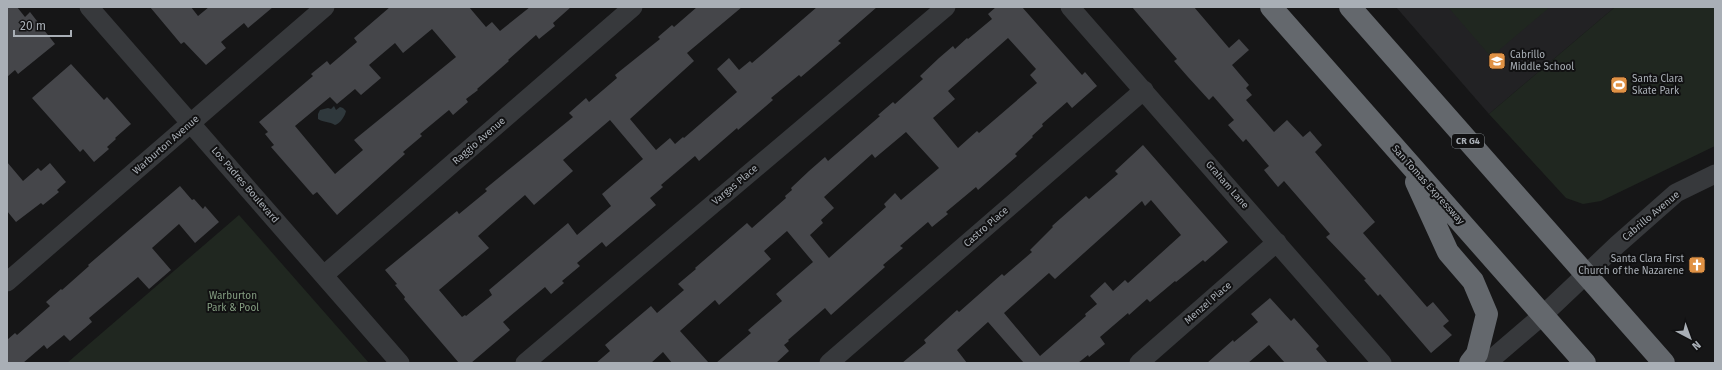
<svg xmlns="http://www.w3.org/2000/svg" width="1722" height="370" viewBox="0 0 1722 370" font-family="'Fira Sans',sans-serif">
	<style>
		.built { fill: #222224 }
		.green { fill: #202720 }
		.water { fill: #2f383c }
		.building { fill: #45464a; fill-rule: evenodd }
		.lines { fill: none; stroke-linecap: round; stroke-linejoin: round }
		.minor { stroke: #37393c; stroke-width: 19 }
		.highway { stroke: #64686d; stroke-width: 22 }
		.labels { text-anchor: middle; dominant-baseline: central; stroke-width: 4; stroke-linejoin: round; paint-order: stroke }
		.shield { fill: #111112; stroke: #7b8085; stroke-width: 1 }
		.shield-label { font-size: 9px; font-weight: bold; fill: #a9afb6 }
		.poi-label { font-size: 10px; fill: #a9afb6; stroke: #111112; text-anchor: start }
		.street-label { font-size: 10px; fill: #a9afb6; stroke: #111112 }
		.park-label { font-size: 10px; fill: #859f82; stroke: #111112 }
	</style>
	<rect width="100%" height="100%" fill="#161617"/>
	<path class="built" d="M1396,7H1615L1489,114Z"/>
	<path class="green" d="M1448,7H1550L1491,57Z
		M1615,7H1715V146L1601,201L1583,204L1566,198L1489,114Z
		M239,215L369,363H67Z"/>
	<path class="water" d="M334,106L336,110L340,107L343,108L346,111C345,116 340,124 335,125C329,121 324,123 318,119V114L320,110L328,108L331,109Z"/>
	<path class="building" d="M7,7H17L25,17L30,12L55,44L18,74L15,70L7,77Z
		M150,7H191L198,16L209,7H273L248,28L244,23L221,42L226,48L206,65L184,42L181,44Z
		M390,7H469L486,27L492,22L500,31L530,7H571L553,23L555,26L539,39L536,35L508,60L509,61L477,89L478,90L466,99L468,102L453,115L449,110L420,134L422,136L403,152L405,154L337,215L317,192L313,195L271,147L274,145L265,134L268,132L259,122L313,76L311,74L327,61L330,65L357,42L354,38ZM432,29L456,57L354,140L363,150L335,174L295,126L330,97L337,104L355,89L361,95L381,78L369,65L395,43L403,53Z
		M697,7H742L687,53L694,61L630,119L656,150L670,138L675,144L683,137L684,138L737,92L717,69L729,58L739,70L750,61L752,63L817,7H877L838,41L841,43L801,77L799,75L771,98L773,100L738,130L737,128L699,161L695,156L661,185L663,187L650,198L656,205L606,247L602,242L577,263L580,266L562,281L564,283L551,294L545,287L503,322L510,330L471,363H459L404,299L405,297L395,285L397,284L385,270L457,211L459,214L487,191L485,189L573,117L569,113L586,98L589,102L617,78L615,75L660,39L658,37L672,25L674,27ZM610,120L643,159L602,194L611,206L577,235L568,223L489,290L492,295L466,316L465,315L462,317L439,290L489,248L478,236L525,195L534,205L573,171L563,160Z
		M996,7H1022L1082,75L1085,72L1097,86L1072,108L1067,102L1042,124L1043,126L1032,136L1033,137L1015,154L1017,156L978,190L976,187L946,212L948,214L932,227L928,222L900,246L903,248L883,265L885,267L831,315L825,308L788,340L789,341L784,345L789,351L776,363H716L751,333L748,330L782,301L776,294L813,262L787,231L764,251L771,259L719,305L715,300L680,331L709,363H672L663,352L651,363H596L610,351L605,345L651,306L657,313L684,290L678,284L696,269L695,268L747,223L752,228L786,198L785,196L792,190L791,188L809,171L825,157L828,161L880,116L878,115L893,102L895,104L923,79L920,76L939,58L953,46L955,49L967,38L968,39L992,19L988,14ZM1008,38L1036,69L1030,75L1037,83L979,133L977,131L958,148L933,118L955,99L948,91ZM906,132L939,168L901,200L895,193L884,204L886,207L829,258L810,235L823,223L821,220L834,208L824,197L872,154L875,158Z
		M1132,7H1194L1229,48L1239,39L1249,50L1232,65L1249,85L1246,88L1252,95L1246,100L1274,132L1287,120L1303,137L1310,131L1322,145L1315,152L1375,222L1363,233L1427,307L1433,302L1449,321L1443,326L1452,335L1431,353L1380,294L1378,296L1364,280L1366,279L1326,237L1330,234L1284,181L1278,187L1264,170L1269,166L1246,139L1243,142L1228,125L1234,120L1213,96L1209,100L1188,77L1174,61L1177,59Z
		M71,64L104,100L107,97L131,124L115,138L116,139L107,147L109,149L94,162L83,149L80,152L32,98Z
		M1143,145L1228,242L1205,262L1203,260L1176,282L1175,281L1150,302L1147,299L1129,315L1128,313L1100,337L1105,344L1089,357L1088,355L1078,363H1024L988,322L957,350L967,363H902L926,343L924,340L957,310L959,312L1002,274L1004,276L1032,252L1030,250L1053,227L1052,226L1086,196L1089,199L1118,174L1115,171ZM1151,200L1181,235L1128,283L1125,280L1113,291L1105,282L1090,296L1097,304L1085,314L1086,316L1040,356L1004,313L1049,273L1055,279L1142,201L1145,206Z
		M7,162L23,181L38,168L41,171L50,163L66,182L57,190L59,192L43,205L41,203L16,222L7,211Z
		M180,186L192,200L194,199L203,209L205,206L219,222L195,243L179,224L152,248L171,270L149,289L138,277L89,318L92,322L70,341L64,335L47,349L44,345L23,363H7V340L15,333L17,335L50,306L46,302L61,289L62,290L89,266L88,265Z
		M1270,298L1291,321L1294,318L1319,346L1316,349L1328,363H1285L1269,345L1248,363H1207L1233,340L1234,342L1258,322L1251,314Z"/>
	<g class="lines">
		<path class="minor" d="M89,7L400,363
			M1070,7L1382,363
			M324,275L633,7
			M7,282L325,7
			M525,363L946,7
			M829,363L1144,90
			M1139,363L1277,242
			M1487,363L1543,315L1617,245L1676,193L1715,174"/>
		<path class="highway" d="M1271,7L1585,363
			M1350,7L1664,363
			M1416,182L1448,252L1473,281L1487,314L1477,354L1470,363"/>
	</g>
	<defs>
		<symbol id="school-square" viewBox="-11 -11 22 22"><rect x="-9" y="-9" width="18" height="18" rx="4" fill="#e09245" stroke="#111112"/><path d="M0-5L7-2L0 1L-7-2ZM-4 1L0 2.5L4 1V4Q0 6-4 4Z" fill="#fff"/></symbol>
		<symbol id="stadium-square" viewBox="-11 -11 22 22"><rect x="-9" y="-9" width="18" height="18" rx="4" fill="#e09245" stroke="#111112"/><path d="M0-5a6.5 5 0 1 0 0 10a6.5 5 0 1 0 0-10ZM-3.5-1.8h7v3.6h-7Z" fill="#fff"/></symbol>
		<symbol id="church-square" viewBox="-11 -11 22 22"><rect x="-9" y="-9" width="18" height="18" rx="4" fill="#e09245" stroke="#111112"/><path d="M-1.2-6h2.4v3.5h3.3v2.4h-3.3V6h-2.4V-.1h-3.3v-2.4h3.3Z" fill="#fff"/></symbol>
	</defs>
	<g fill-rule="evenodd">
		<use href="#school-square" x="1487" y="51" width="20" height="20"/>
		<use href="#stadium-square" x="1609" y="75" width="20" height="20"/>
		<use href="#church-square" x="1687" y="255" width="20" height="20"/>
	</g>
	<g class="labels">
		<rect class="shield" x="1452" y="134" width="32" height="14" rx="3"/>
		<g class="shield-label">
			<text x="1468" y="141">CR G4</text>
		</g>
		<g class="poi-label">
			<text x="1510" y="55">Cabrillo<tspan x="1510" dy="12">Middle School</tspan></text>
			<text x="1632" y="79">Santa Clara<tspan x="1632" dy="12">Skate Park</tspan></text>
			<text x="1684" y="259" text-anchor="end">Santa Clara First<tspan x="1684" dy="12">Church of the Nazarene</tspan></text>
		</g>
		<g class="street-label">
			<text transform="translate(479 141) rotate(-41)">Raggio Avenue</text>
			<text transform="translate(166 145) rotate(-41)">Warburton Avenue</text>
			<text transform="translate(245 185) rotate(49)">Los Padres Boulevard</text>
			<text transform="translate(735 185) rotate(-40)">Vargas Place</text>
			<text transform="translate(1227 185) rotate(49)">Graham Lane</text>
			<text transform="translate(1428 185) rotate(48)">San Tomas Expressway</text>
			<text transform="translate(1651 216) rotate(-40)">Cabrillo Avenue</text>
			<text transform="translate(986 227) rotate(-41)">Castro Place</text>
			<text transform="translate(1208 303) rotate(-41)">Menzel Place</text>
		</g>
		<g class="park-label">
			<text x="233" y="296">Warburton<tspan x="233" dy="12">Park &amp; Pool</tspan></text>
		</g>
	</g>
	<rect width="1722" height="370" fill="none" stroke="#a9afb6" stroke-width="16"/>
	<g transform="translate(1690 338) rotate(139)" stroke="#111112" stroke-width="3" paint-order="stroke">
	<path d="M0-3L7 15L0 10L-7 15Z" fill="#a9afb6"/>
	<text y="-6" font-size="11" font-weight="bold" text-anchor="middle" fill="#a9afb6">N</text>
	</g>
	<path d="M14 30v6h57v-6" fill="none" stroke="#a9afb6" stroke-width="2"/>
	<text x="20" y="30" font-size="12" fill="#a9afb6" stroke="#111112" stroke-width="3" paint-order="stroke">20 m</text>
</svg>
